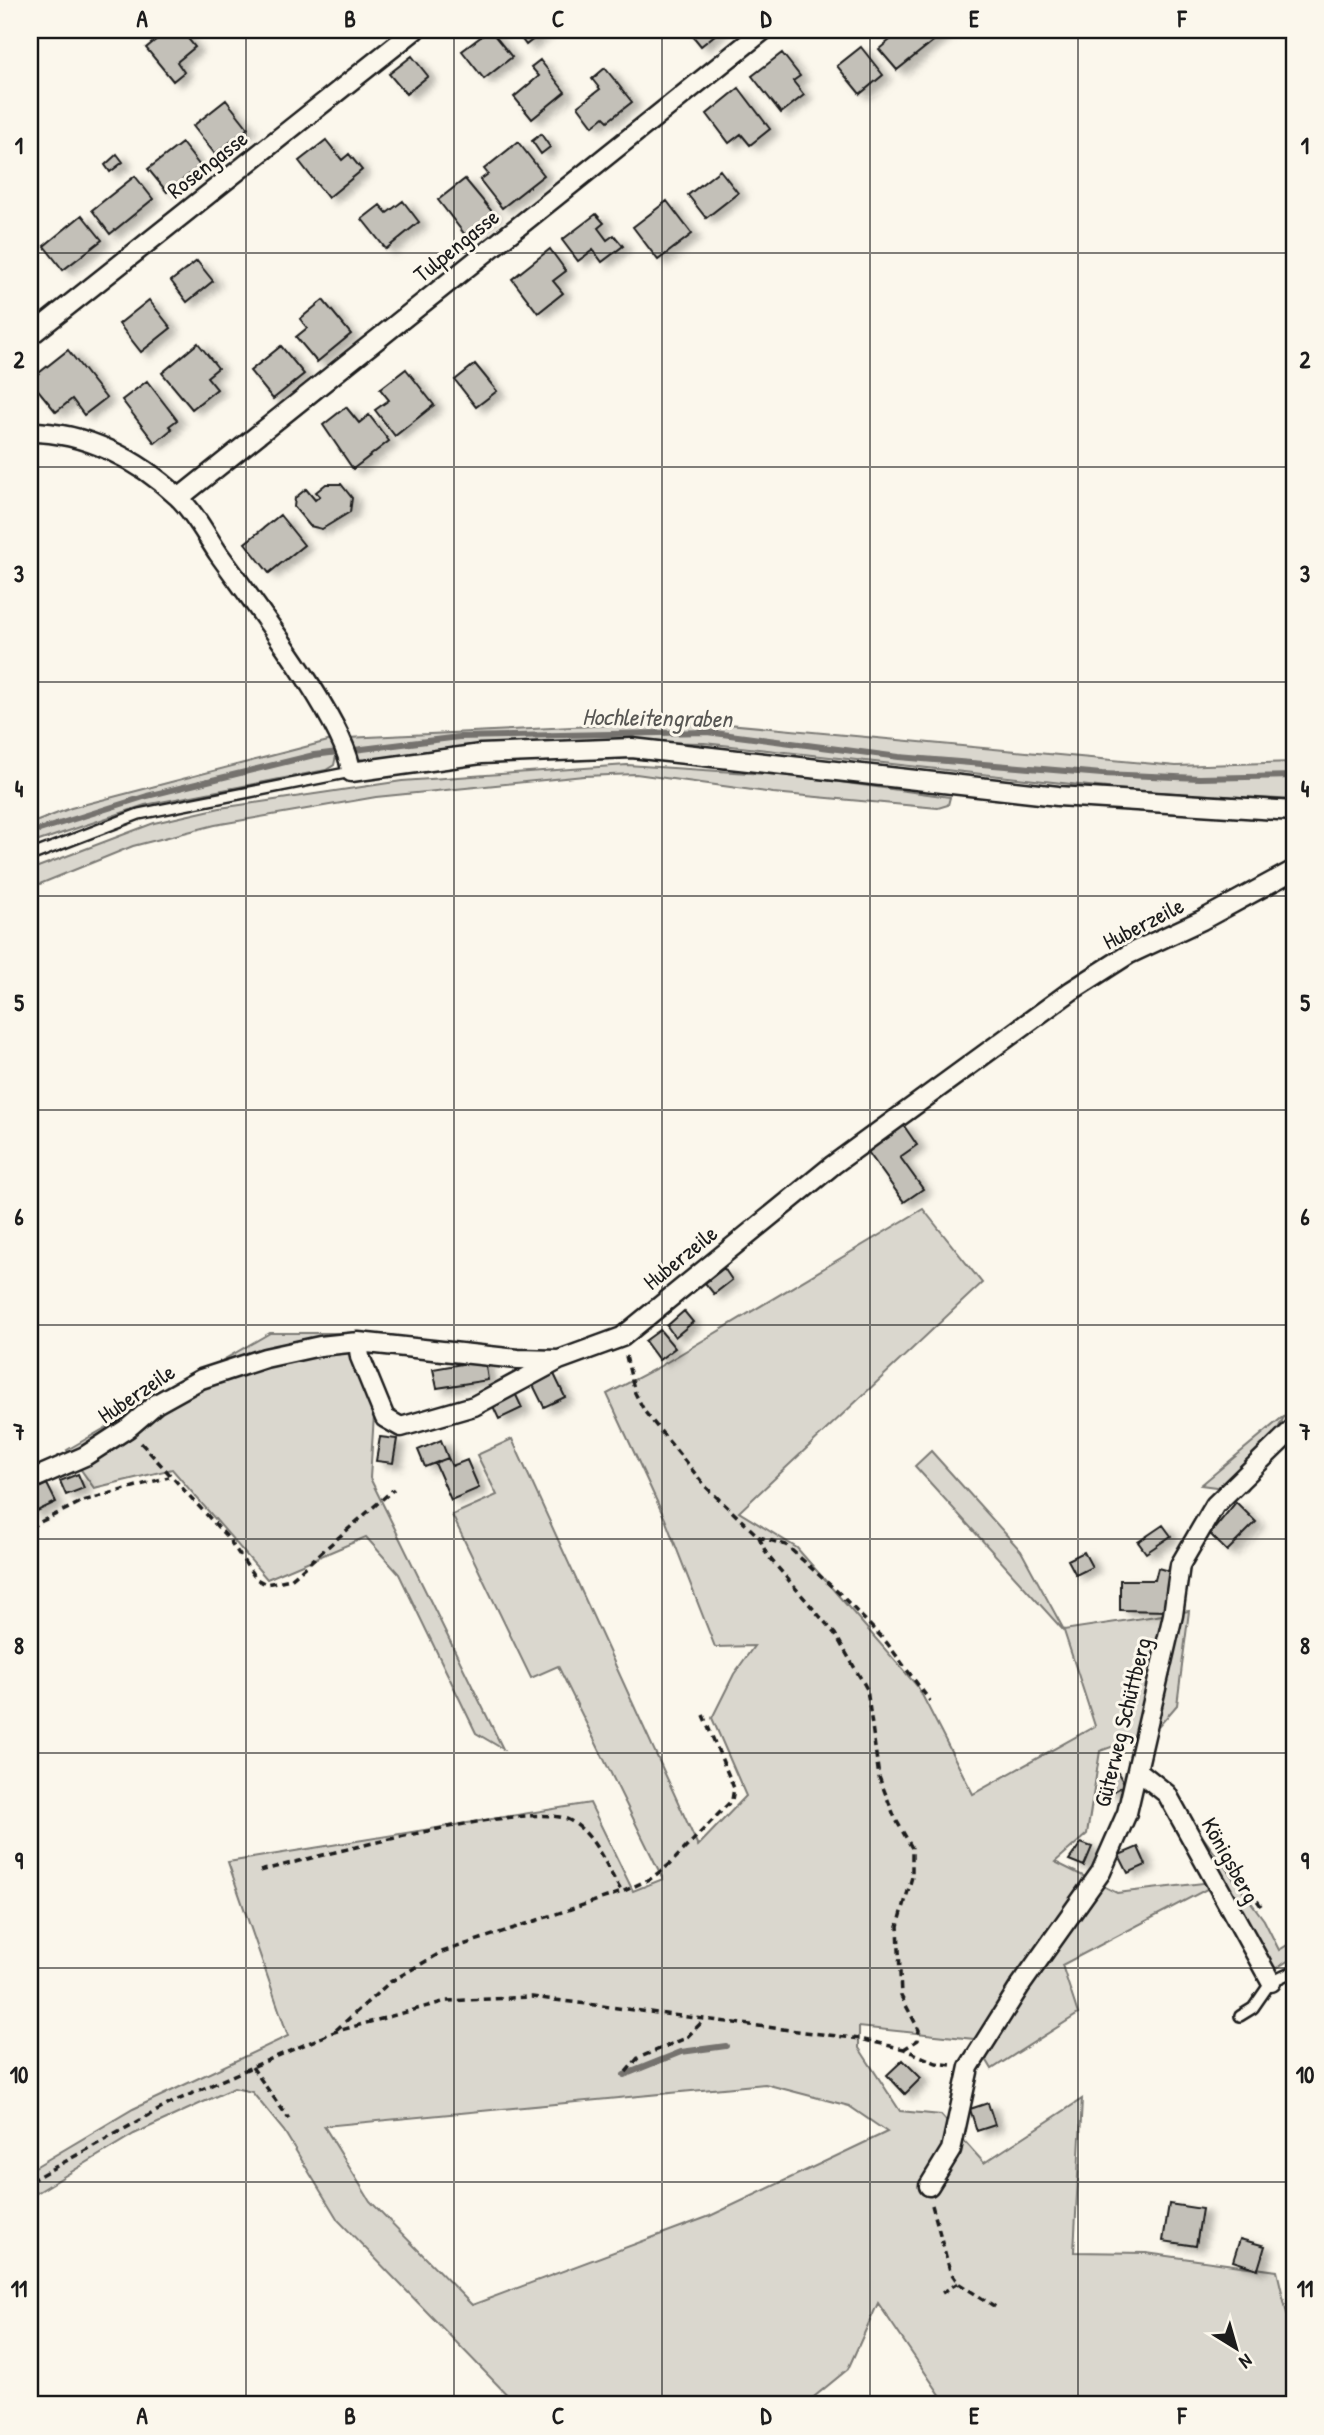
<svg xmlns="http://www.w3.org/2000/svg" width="1324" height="2435" viewBox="0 0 1324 2435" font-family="'Patrick Hand',sans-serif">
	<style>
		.green { fill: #dad7ce; stroke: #7b7a75; stroke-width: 2; fill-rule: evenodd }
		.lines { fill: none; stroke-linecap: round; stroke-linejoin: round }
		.stream { stroke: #74726e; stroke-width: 6 }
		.building { fill: #c3c0b8; stroke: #1c1c1c; stroke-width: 2; filter: url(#shadow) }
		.lane-casing { stroke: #1c1c1c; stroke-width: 14 }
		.street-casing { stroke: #1c1c1c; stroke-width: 23 }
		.path { stroke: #1c1c1c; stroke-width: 3.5; stroke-dasharray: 7 5; stroke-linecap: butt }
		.lane { stroke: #fbf7ec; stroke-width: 9 }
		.street { stroke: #fbf7ec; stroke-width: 18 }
		.grid { fill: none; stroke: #1c1c1c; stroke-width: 2; stroke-opacity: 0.55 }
		.labels { text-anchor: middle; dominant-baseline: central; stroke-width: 6; stroke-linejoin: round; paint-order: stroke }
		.street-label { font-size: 23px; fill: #1c1c1c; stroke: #fbf7ec }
		.water-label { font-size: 24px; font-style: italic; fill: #575653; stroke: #fbf7ec }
		.neatline { fill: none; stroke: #1c1c1c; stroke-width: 2.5 }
		.grid-label { font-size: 23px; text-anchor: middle; font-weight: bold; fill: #1c1c1c }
	</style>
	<defs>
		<filter id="shadow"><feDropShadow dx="8" dy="4.5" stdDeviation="3.5" flood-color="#0004"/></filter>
	</defs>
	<rect width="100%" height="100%" fill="#fbf7ec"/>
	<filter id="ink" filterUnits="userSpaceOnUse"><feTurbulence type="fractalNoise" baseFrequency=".0143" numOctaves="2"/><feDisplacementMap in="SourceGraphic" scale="14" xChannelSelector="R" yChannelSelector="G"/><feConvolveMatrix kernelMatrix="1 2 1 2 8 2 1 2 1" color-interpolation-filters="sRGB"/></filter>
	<g filter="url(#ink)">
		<path class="green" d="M696,721L1176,766L1294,762V800L1125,790L704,743L552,741L365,760L359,759L348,738Z
			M332,740L336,756L334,765L326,770L145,805L30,844V824L71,808Z
			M627,765L795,776L950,797L948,805L938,808L773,793L636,774L584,776L376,797L215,825L133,846L30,888V870L154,823L220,808L402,781Z
			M923,1209L982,1283L739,1512L797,1548L918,1687L973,1794L1095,1726L1064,1631L915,1466L931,1451L1021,1551L1064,1630L1189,1611L1177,1705L1154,1732L1100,1751L1087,1834L1055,1862L1117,1893L1221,1881L1200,1833L1264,1920L1279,1950L1294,1941V1957L1275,1969L1222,1881L1062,1965L1078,2014L992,2069L974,2039L859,2027V2048L900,2111L941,2115L984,2163L1082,2099L1074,2252L1146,2253L1277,2271L1294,2343V2405H947L878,2303L848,2369L809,2401L811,2405H517L338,2220L284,2131L252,2092L234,2088L134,2134L30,2197V2170L133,2109L288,2036L228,1862L590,1803L633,1891L663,1879L558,1666L531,1678L452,1515L497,1495L477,1455L512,1439L698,1846L746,1796L712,1718L734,1674L754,1646L715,1647L665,1519L607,1394L657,1368ZM765,2084L849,2106L887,2132L710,2216L472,2305L370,2201L324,2126Z
			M270,1333H342L374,1415L370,1478L503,1749L476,1733L399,1574L366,1537L267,1579L172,1469L94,1488L67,1450Z
			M1285,1415L1246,1491L1201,1485Z"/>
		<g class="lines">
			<path class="stream" d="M30,833L147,796L314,755L459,737L707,732L899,757L1102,774L1200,778L1294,776
				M624,2075L681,2052L726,2046"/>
		</g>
		<path class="building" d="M168,30H181L195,47L177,62L184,72L173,81L146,48Z
			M490,30L512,57L484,79L462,51Z
			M515,30H545L526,45Z
			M688,30H721L701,46Z
			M892,30H947L897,70L879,49L896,35Z
			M861,47L883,75L860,94L837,66Z
			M782,53L800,76L793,81L804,95L781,113L752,76Z
			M412,56L428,76L406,94L389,74Z
			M540,60L565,92L532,119L514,97L539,76L531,67Z
			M605,68L632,102L608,121L604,117L593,126L578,106L600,89L592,79Z
			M739,88L770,129L750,145L741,134L729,143L707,114Z
			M226,100L248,128L215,154L193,126Z
			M541,134L550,147L541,154L532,141Z
			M326,140L342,160L349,154L362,170L328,198L299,161Z
			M518,142L544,175L502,208L480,180L488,174L484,169Z
			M182,143L200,166L167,192L148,169Z
			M117,154L123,162L110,172L105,165Z
			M720,170L738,193L706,218L688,195Z
			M135,176L153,199L110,234L92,210Z
			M465,179L494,214L466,236L438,200Z
			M403,201L419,222L386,249L362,219L380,205L387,213Z
			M667,201L692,234L658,260L633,227Z
			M596,214L604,223L598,228L607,240L614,235L623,246L602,262L593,250L578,261L562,240Z
			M82,215L102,240L63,270L44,246Z
			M550,249L566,271L553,281L563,293L538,313L512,279Z
			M197,261L213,281L187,302L171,281Z
			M149,300L171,328L141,352L119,324Z
			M323,300L351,334L317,362L296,337L307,328L300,319Z
			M198,343L218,368L207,377L217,389L192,409L162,373Z
			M281,346L304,374L273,399L250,371Z
			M68,350L106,398L84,415L72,399L56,412L30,380Z
			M475,364L497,391L476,407L455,380Z
			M406,369L434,405L395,436L375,410L389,400L380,389Z
			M147,381L177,420L169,426L172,429L155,443L122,400Z
			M346,407L359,423L369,415L389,441L353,469L323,425Z
			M326,484H341L352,498L350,512L322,529L310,526L294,507L295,498L306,489L315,500L320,496L316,492Z
			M280,515L304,545L269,573L245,543Z
			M902,1123L917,1145L900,1157L923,1189L904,1202L866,1149Z
			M724,1268L732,1280L714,1294L705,1283Z
			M684,1311L693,1322L675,1337L667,1326Z
			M660,1330L675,1348L659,1360L645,1341Z
			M485,1360L488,1380L437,1388L433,1369Z
			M554,1374L565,1397L544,1407L533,1385Z
			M515,1393L522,1408L499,1419L492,1404Z
			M380,1437L397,1439L393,1463L376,1461Z
			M441,1440L448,1458L425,1467L418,1450Z
			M448,1458L452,1466L467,1460L479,1488L451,1500L435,1463Z
			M78,1474L84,1488L66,1495L60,1481Z
			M47,1484L56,1502L31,1514L30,1492Z
			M1236,1502L1256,1522L1227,1551L1210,1534Z
			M1163,1525L1171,1536L1146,1553L1138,1542Z
			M1084,1552L1092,1567L1076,1575L1068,1560Z
			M1158,1568L1175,1573L1168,1611L1120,1610V1580H1155Z
			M1118,1773L1125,1785L1109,1794L1103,1782Z
			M1081,1843L1092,1847L1084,1866L1069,1860Z
			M1138,1847L1146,1865L1128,1873L1119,1855Z
			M903,2060L921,2078L905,2094L887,2075Z
			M988,2103L995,2125L977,2131L970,2109Z
			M1169,2204L1202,2209L1196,2246L1163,2241Z
			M1240,2239L1265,2246L1258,2269L1233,2261Z"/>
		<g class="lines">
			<defs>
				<path id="lane" d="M30,856L139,814L351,772
					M1240,2016L1253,2008L1271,1982L1294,1971"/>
				<path id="street" d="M30,336L415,30
					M30,432C85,432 138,459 178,497C194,512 206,535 218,553C249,597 348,725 351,772L481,754L632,748L1058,796L1294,811
					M179,498L764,30
					M358,1342L360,1357L385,1418L401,1427L474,1406L559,1360
					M30,1480L85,1456L128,1428L156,1404L201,1379L265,1358L320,1346L358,1342L518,1359L559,1360L622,1337L833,1165L1071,991L1129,954L1202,920L1294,870
					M1137,1770L1167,1794L1271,1982
					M929,2186L951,2150L969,2067L1020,1986L1101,1872L1127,1813L1173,1615L1180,1565L1215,1505L1294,1428"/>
			</defs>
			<use href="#lane" class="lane-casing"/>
			<use href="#street" class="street-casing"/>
			<path class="path" d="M626,1356L635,1393L645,1412L706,1487L759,1537L786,1545L840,1594L887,1643L930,1701
				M141,1443L228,1538L256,1579L266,1584L291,1579L394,1489
				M30,1527L83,1501L169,1477
				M759,1537L767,1555L835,1634L867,1689L879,1777L895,1818L912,1848V1877L898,1926L901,1996L919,2030L918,2040L904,2049
				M1229,1862L1261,1906
				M260,1871C312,1858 530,1799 569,1820C596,1834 606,1868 622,1892
				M336,2030L390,1982L442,1952L622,1892L650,1879L669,1865L732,1800L734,1788L703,1715
				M252,2067L289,2119
				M626,2072L638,2058L686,2038L703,2021
				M30,2181L173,2102L252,2067L334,2032L446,2001L532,1997L860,2039L904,2049L936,2063L951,2065
				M932,2205L950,2271L958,2283L997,2308
				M942,2293L958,2283"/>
			<use href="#lane" class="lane"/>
			<use href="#street" class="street"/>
		</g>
	</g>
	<path class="grid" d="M246,30V2405M454,30V2405M662,30V2405M870,30V2405M1078,30V2405M30,253H1294M30,467H1294M30,682H1294M30,896H1294M30,1110H1294M30,1325H1294M30,1539H1294M30,1753H1294M30,1968H1294M30,2182H1294"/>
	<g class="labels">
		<g class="street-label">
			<text transform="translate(207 164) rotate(-38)">Rosengasse</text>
			<text transform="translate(456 245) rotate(-39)">Tulpengasse</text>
			<text transform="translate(1143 923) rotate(-27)">Huberzeile</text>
			<text transform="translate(680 1257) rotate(-39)">Huberzeile</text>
			<text transform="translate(136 1393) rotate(-34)">Huberzeile</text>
			<text transform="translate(1122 1722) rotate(-76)">Güterweg Schüttberg</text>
			<text transform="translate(1231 1860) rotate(61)">Königsberg</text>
		</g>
		<g class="water-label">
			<text transform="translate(657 717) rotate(1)">Hochleitengraben</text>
		</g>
	</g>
	<rect width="1324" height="2435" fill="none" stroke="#fbf7ec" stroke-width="77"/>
	<g transform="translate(1236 2348) rotate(143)" stroke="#fbf7ec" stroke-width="5" paint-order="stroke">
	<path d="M0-5L12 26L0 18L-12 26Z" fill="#1c1c1c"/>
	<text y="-10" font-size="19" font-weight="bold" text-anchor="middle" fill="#1c1c1c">N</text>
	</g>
	<rect x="38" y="38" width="1248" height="2358" class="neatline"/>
	<g class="grid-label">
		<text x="142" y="27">A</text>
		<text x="350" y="27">B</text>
		<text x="558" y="27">C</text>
		<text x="766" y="27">D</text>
		<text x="974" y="27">E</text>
		<text x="1182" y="27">F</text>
		<text x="19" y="154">1</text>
		<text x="1305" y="154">1</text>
		<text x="19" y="368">2</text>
		<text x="1305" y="368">2</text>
		<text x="19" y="582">3</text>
		<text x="1305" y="582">3</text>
		<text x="19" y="797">4</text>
		<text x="1305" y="797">4</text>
		<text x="19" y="1011">5</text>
		<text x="1305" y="1011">5</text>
		<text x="19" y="1225">6</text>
		<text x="1305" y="1225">6</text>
		<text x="19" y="1440">7</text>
		<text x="1305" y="1440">7</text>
		<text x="19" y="1654">8</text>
		<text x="1305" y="1654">8</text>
		<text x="19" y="1869">9</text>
		<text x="1305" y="1869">9</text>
		<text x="19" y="2083">10</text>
		<text x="1305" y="2083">10</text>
		<text x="19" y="2297">11</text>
		<text x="1305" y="2297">11</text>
		<text x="142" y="2424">A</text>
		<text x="350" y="2424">B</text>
		<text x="558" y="2424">C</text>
		<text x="766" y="2424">D</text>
		<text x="974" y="2424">E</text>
		<text x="1182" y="2424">F</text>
	</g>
</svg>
